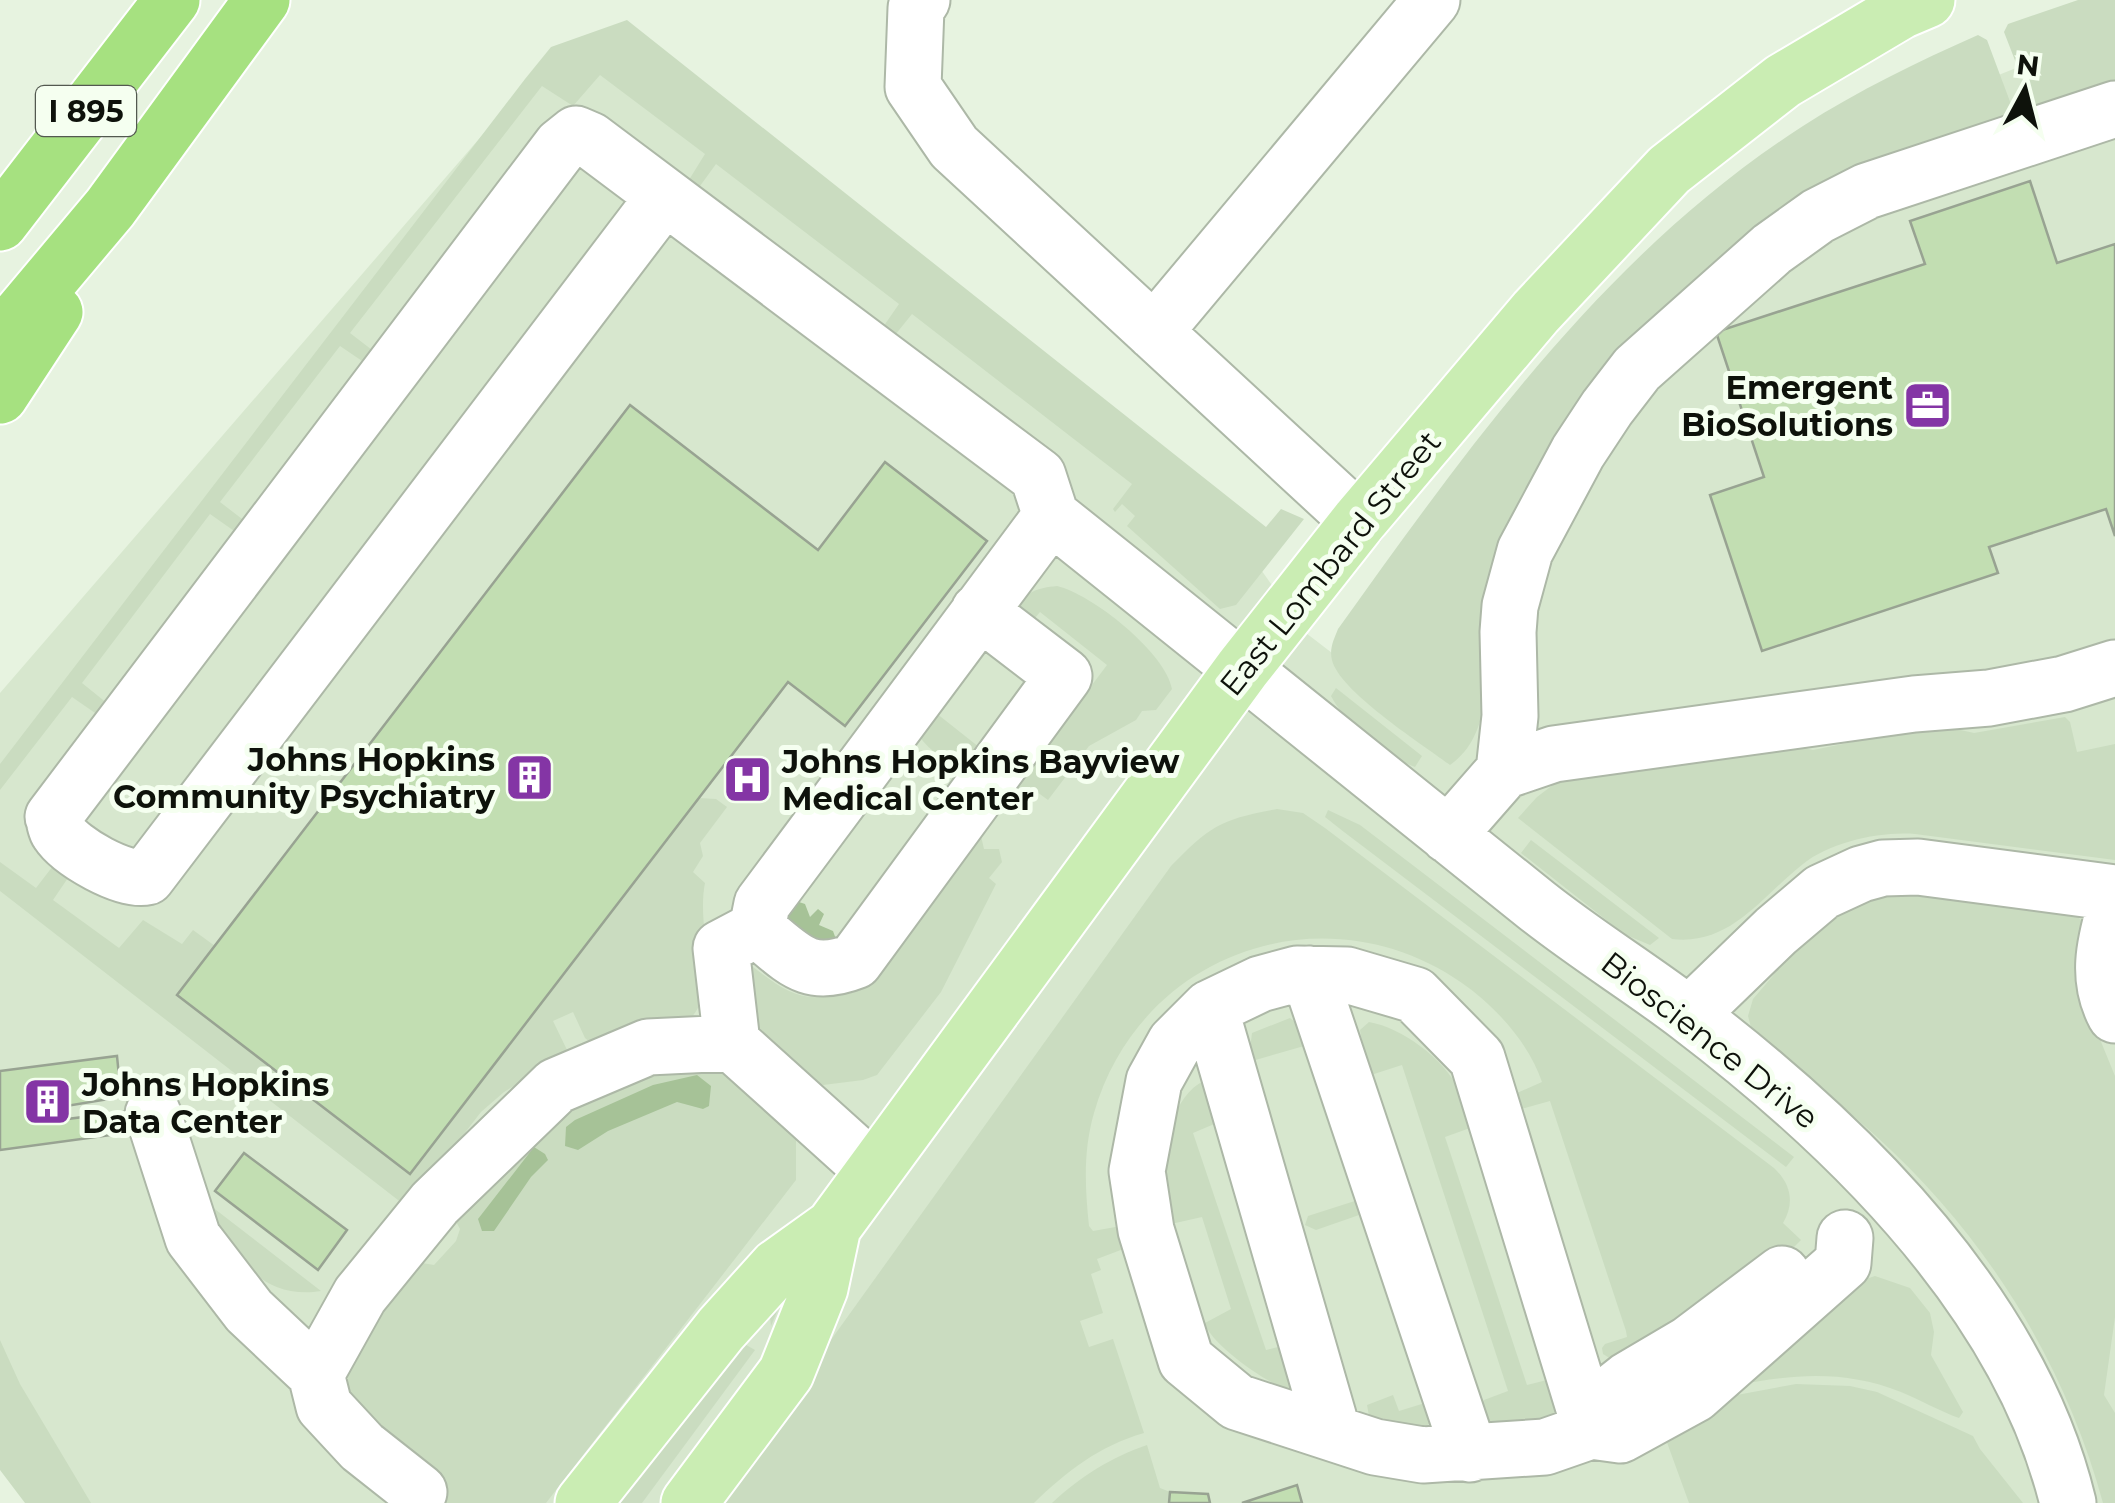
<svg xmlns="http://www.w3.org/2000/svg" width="2115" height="1503" viewBox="0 0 2115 1503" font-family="Montserrat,sans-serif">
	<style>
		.built { fill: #d7e7ce }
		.green { fill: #cadcc0 }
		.water { fill: #a6c297 }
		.building { fill: #c2deb2; stroke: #98a392; stroke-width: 2.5 }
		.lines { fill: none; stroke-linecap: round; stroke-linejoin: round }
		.minor-casing { stroke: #adb8a7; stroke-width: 59 }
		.major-casing { stroke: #fff; stroke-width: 59 }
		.highway-casing { stroke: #fff; stroke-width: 59 }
		.minor { stroke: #fff; stroke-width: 55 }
		.major { stroke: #caedb3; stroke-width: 55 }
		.highway { stroke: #a6e180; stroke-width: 55 }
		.labels { text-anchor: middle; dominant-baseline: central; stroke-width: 10; stroke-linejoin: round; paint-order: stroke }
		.shield { fill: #f5fff0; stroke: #535950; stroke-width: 2.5 }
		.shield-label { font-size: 30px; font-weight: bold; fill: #0e120b }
		.poi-label { font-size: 32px; font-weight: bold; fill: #0e120b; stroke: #f5fff0; text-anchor: end }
		.street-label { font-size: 32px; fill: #0e120b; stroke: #f5fff0 }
	</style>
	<rect width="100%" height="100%" fill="#e7f3e0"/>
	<path class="built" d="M2115,33V1503H32L0,1454V693L561,44L1247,550L1306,633L1388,696L1385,640L1939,99L2063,49Z"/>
	<path class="green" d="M2078,0H2115V82L2032,110L2021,65L2016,63L2004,32L2008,24Z
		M627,20L1266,527L1281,509L1304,519L1236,605L1220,609L1127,526L1135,516L1122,504L1115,512L1113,509L1132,484L912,314L891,340L881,330L899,304L716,164L700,186L694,188L687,183L705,154L600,75L573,106L542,86L350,333L376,353L368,365L340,346L220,502L246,522L237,533L210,514L82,683L108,704L98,715L72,697L0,790V764L525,79L551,47Z
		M1978,35L1987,40L2015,115L1661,313L1484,705C1479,730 1471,750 1450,765C1422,744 1339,691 1332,660C1329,649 1334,639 1338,629C1472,442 1607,252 1803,126C1859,90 1917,62 1978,35Z
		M1057,586C1092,594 1166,653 1172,689L1156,710L1142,711L1136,720L1089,746L1048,800L1037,792L1030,802V798L1013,790L1107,665L1040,612L1020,636L1015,611C1024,592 1037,588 1057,586Z
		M1336,688L1422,756L1415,767C1387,757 1344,722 1331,696Z
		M936,713L984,751L972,771C946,763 931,753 915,731Z
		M2065,717L2070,722L2077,752L2115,744V860L1915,834C1881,831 1830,842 1803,864C1762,896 1731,946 1672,939L1518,818L1537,797L1566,775L1789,745L1813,750L1938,725L1974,733Z
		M699,798L716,799L727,807L700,843L703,856L693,872L705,883C696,927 722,982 691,1018L590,1042L585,1038L573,1012L553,1021L568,1052L504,1092L481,1112L407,1207L0,891V862L36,888L56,862L72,872L53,900L119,948L143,920L182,944L193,930L215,946L178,995Z
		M1277,809L1303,813L1325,828L1774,1168C1791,1184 1795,1203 1783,1223L1801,1240L1780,1261L1611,1359L1603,1354L1602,1348L1605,1344L1627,1337L1626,1331L1550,1101L1521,1109L1515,1099L1517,1093L1542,1082C1529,1043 1495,1006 1462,983C1325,888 1140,952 1094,1113C1083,1151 1085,1188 1089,1226L1093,1231L1121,1226L1126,1248L1097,1259L1101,1270L1091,1274L1103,1313L1080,1321L1089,1347L1113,1339L1144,1433C1099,1446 1067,1471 1034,1503H714L1171,866C1210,826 1221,819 1277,809Z
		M1328,810L1360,825L1406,860L1794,1157L1786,1167L1344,832L1325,817Z
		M980,832L984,849H999L1002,862L989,878L996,884L941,992L877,1075L863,1080L823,1085L768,1042L756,1027L744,960C785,991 804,1010 856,987Z
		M1531,840L1659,938L1650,945L1624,934L1521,853Z
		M1891,890L2076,915L2086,925L2088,1010L2115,1076V1317L2104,1395L2115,1413V1503H2103C2065,1362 1985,1235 1877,1137C1838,1101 1795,1069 1753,1035L1748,1016L1753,999L1807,936L1825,919Z
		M1290,1018L1309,1033L1304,1046L1252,1061L1249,1057L1252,1033Z
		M1369,1022C1403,1028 1442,1058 1459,1089C1465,1100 1467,1115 1470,1128L1445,1137L1527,1385L1551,1379L1559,1408L1543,1425L1490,1429L1481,1405L1484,1400L1508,1391L1402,1065L1374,1074L1367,1071L1360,1030Z
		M727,1070L796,1123V1180L546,1503H439L377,1449L343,1382L347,1360L416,1262L434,1265L456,1241L460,1229L453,1216L515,1136L638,1073Z
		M1204,1081L1219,1122L1193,1133L1266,1350L1290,1344L1298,1384C1292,1387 1290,1389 1283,1387C1264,1382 1208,1341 1205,1323L1231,1309L1202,1217L1171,1224C1168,1212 1162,1198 1162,1185C1161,1153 1172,1095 1204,1081Z
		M1358,1200L1362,1214L1316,1230L1305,1225L1308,1216Z
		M207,1203L321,1291C260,1301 228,1251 207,1203Z
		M1875,1276L1910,1288L1930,1313L1934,1332L1931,1355L1963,1412L1959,1418C1939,1411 1921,1400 1901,1392C1845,1370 1795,1374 1737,1385L1848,1285Z
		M766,1298L773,1300L779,1307L771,1326L770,1317L763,1313L745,1330L741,1342L755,1350L642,1503H611L658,1431L748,1313Z
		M0,1340L20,1384L91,1503H25L0,1470Z
		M1796,1384L1850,1386L1877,1392L1973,1436L1980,1449L2023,1503H1689L1665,1437L1726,1397Z
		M1393,1395L1399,1411L1425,1403L1432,1423L1408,1433L1369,1416L1367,1405Z
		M1147,1445L1160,1488L1170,1492L1169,1503H1052C1081,1476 1110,1458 1147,1445Z"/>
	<path class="water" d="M793,900L805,904L810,917L818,909L824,914L819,925L833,931L837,942L835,947L791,931L784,907Z
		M697,1075L711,1086L709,1106L703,1109L677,1102L608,1131L578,1150L565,1146L566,1127L575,1120L653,1085Z
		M534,1147L545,1154L548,1160L531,1177L494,1231H482L478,1219Z"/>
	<path class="building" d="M2030,181L2057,263L2115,244V536L2106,509L1989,547L1998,573L1762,651L1710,495L1764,477L1716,332L1925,264L1910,221Z
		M630,405L818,550L885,462L987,541L845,726L788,682L410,1174L177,995Z
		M117,1056L121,1097L66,1106L67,1119L123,1112L126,1133L0,1150V1071Z
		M244,1153L347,1230L318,1270L215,1191Z
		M1297,1485L1302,1503H1242Z
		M1170,1492L1208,1494L1210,1503H1169Z"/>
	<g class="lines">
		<defs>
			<path id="minor" d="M922,0L916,8L913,87L954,147L1359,521
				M664,197L147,877C124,882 71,852 58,832C56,830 54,819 53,817L561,146L576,134L590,140L1038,476L1051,516C1213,645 1374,775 1536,905C1585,944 1639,977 1689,1015C1848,1136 2020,1303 2068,1503
				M1154,332L1432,0
				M979,611L1064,676L855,961C807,980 793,958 757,929L762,904L1051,516
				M1504,771L1554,754L1914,704L1989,698L2064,684L2115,668
				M1448,835L1504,771L1510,716L1508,632L1510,606L1525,551L1578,452L1607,408L1637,369L1772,249L1818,216L1867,191L2115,109
				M2115,907C2104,945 2096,979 2115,1015
				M757,929L721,948L732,1043L874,1171
				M1309,974L1470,1454
				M1210,1008L1333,1433
				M1689,1015L1776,931L1822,892L1861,874L1883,868L1918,867L2115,893
				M153,1114L193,1238L249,1311L316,1374
				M1591,1431L1477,1058L1415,995L1347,975L1297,974L1260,984L1210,1008L1175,1043L1154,1081L1137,1171L1146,1230L1186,1360L1237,1402L1375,1447L1423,1455L1545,1447L1591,1431L1620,1435L1695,1394L1843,1263L1845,1238
				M1591,1431L1604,1399L1628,1380L1689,1344L1782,1274
				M419,1492L362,1447L324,1406L316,1374L360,1295L435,1203L556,1086L648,1047L732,1043"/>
			<path id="major" d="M583,1503L721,1329L777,1267L833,1227L1243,668L1359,521L1536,312L1669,170L1783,81L1901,11L1927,0
				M689,1503L786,1373L820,1288L833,1227"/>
			<path id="highway" d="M0,223L172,0
				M0,339L110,208L262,0
				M0,396L55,312"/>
		</defs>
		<use href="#minor" class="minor-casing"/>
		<use href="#major" class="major-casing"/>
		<use href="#highway" class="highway-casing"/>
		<use href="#minor" class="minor"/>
		<use href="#major" class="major"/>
		<use href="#highway" class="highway"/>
	</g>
	<defs>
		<symbol id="office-square" viewBox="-11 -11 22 22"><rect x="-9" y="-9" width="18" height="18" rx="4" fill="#8435a5" stroke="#f5fff0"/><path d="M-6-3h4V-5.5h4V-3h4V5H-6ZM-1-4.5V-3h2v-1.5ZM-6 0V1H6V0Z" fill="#fff"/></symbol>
		<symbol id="building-square" viewBox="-11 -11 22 22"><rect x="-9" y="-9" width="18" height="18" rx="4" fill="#8435a5" stroke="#f5fff0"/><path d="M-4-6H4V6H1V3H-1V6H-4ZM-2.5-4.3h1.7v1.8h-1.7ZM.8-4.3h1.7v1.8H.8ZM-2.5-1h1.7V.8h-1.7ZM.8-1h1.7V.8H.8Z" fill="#fff"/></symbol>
		<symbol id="hospital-square" viewBox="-11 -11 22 22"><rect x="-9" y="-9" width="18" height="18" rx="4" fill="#8435a5" stroke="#f5fff0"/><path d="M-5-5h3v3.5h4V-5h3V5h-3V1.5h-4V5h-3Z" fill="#fff"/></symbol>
	</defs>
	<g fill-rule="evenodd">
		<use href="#office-square" x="1900" y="378" width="55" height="55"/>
		<use href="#building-square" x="502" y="750" width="55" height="55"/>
		<use href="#hospital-square" x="720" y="752" width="55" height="55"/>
		<use href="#building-square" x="20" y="1074" width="55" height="55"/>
	</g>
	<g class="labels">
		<rect class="shield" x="36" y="86" width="100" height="50" rx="8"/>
		<g class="shield-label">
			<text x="86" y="111">I 895</text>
		</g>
		<g class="poi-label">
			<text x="1893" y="387">Emergent<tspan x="1893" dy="37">BioSolutions</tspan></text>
			<text x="495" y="759">Johns Hopkins<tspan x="495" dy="37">Community Psychiatry</tspan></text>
			<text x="782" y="761" text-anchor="start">Johns Hopkins Bayview<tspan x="782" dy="37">Medical Center</tspan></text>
			<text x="82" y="1084" text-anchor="start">Johns Hopkins<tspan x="82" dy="37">Data Center</tspan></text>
		</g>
		<g class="street-label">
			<text transform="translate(1330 563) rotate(-51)">East Lombard Street</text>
			<text transform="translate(1710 1040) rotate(38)">Bioscience Drive</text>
		</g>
	</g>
	<g transform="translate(2025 90) rotate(7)" stroke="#f5fff0" stroke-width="8" paint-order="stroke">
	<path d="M0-8L18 38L0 25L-18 38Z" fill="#0e120b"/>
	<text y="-15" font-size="28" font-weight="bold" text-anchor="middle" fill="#0e120b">N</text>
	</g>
</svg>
